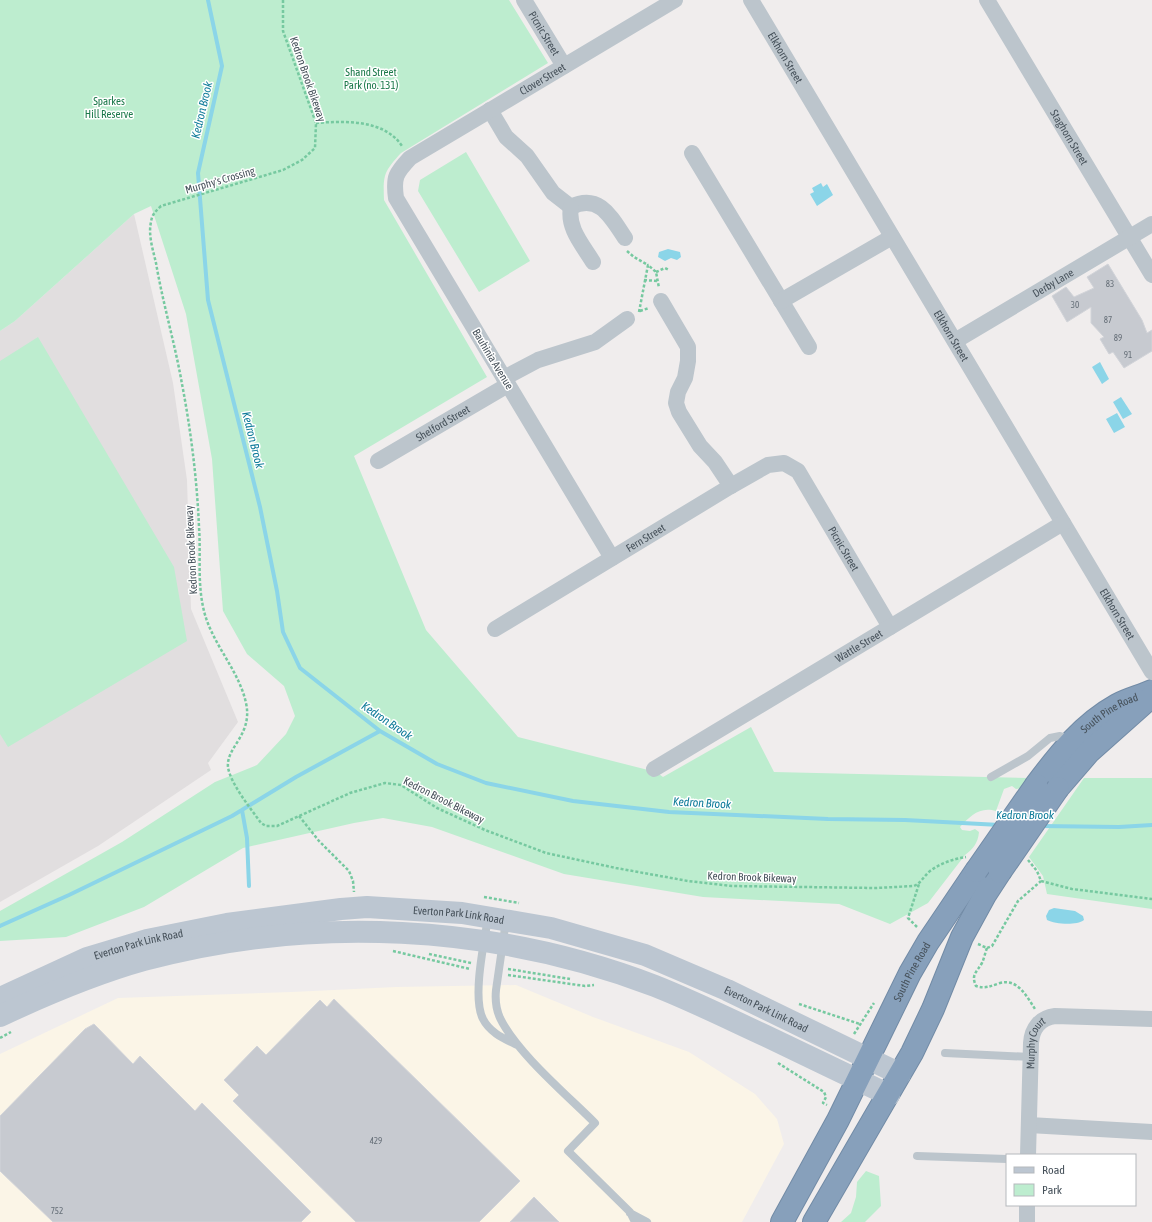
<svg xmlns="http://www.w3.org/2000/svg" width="1152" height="1222" viewBox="0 0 1152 1222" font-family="'Asap Condensed',sans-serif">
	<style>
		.commercial { fill: #fbf5e7 }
		.education { fill: #e1dedf }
		.green { fill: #bdedcf }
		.water { fill: #8bd5e8 }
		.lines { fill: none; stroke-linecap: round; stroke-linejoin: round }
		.stream { stroke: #8bd5e8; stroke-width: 4 }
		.building { fill: #c7cad0; stroke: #d2d4d9 }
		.highway-casing { stroke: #728ba6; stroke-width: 24 }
		.path { stroke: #76c9a0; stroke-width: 2.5; stroke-dasharray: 3 2; stroke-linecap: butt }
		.lane { stroke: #bcc5cc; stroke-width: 8 }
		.street { stroke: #bcc5cc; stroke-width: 16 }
		.secondary { stroke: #bcc6d1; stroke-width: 22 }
		.highway { stroke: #87a0bb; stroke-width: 22 }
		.highway-bridge-casing { stroke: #728ba6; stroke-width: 24; stroke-linecap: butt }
		.highway-bridge { stroke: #87a0bb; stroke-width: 22 }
		.labels { text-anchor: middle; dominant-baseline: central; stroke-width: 3; stroke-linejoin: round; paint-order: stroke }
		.number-label { font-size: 9px; fill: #666f78 }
		.street-label { font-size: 11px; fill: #46515a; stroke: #fff }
		.park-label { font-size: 11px; fill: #1a7849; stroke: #fff }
		.water-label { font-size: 12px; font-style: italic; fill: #127d9b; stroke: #fff }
	</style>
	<rect width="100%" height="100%" fill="#f0eded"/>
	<path class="commercial" d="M516,985L593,1017L689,1052L755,1094L777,1119L784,1144L742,1222H0V1054L118,998L292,992L396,987Z"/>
	<path class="education" d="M134,214L173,383L187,480L191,609L238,722L208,763L211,770L98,846L0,902V331L15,321Z"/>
	<path class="green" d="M0,0H509L548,63L401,153C384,172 383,174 384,200L487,377L354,456L426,630L518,737L656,772L663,777L751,727L774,772L1028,778L1023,788L1016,789L1012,786L1004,789L996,811C980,806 970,816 960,827L962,830L970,831L975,829L979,832C978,843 973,849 965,855L928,903L890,924L839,904L703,897L564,874L432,827L383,818L354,823L243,848L144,907L66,937L0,941V911L122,842L215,782L257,765L286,734L295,716L284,686L247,654L223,611L212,459L186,314L151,206L134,214L15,321L0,331Z
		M466,152L530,261L479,292L418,191L420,180Z
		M38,337L174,567L187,641L8,747L0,734V361Z
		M1084,778H1152V909L1047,894L1043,876L1029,857Z
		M866,1171L879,1176L881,1206L865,1222H841L851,1213L856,1197L857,1182Z"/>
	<path class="water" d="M821,183L823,187L827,184L833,195L817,206L810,194L814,192L812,188Z
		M668,249L680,252L681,257L677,260L671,258L665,261L658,257L659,252Z
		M1100,362L1109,379L1102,384L1092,367Z
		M1121,397L1132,414L1123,419L1113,402Z
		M1117,413L1125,427L1114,433L1106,419Z
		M1054,908L1075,911L1083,916L1084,920C1076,926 1055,924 1047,920L1046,916L1049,910Z"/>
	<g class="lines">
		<path class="stream" d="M208,0L222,66L198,173L208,300L260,507L277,591L283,632L300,668L380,731L437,764L486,783L573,801L669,812L828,819L905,820L1000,825
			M242,810L247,838L249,886
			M1040,826L1119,827L1152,825
			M0,926L69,895L232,816L296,777L380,731"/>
	</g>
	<path class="building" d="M1108,264L1142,320L1147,333L1152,330V351L1124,368L1113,352L1109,354L1100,339L1104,337L1091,323V307L1067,322L1052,296L1066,287L1074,297L1094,288L1087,277Z
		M334,999L520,1181L479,1222H356L233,1101L239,1095L224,1080L257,1046L266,1055L320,1000L327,1007Z
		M94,1024L133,1064L140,1056L195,1111L202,1103L311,1212L301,1222H53L0,1171V1116L85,1029Z
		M534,1197L559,1222H510Z"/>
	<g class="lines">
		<defs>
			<g id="highway">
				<path id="s11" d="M1036,785C1059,754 1083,724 1117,705C1128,699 1141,696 1152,691"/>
				<path d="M1058,788L1089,752L1152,696"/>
				<path id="s12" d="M782,1222L838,1120L910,973L928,942L976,871"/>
				<path d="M814,1222L912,1053L933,1009L962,937L985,895L1000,872"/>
			</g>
		</defs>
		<use href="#highway" class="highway-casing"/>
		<path class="path" d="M283,0V31L316,123L315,148L302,160L283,170L161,206C156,211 152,214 151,222C148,235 153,250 156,263C163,304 175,344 182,384C191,431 197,480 199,527C201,555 197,583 204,611C212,644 239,670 246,703C253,735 226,747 228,767C230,783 251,809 261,823L266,826H277L350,793L385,783L401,785L437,808L485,830L546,853L616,868L688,881L732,886L876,888L914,886C921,883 924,876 930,871C941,863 953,859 966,857
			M316,123C344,121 384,119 402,146
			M627,251L634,257L648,265
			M656,272L665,268L669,270
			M644,280L657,281
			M640,311L649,308
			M639,312L648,265L656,272L659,288
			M299,816L319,841L349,871L353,881L354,892
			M1028,860L1037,871L1041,881L1072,889L1152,899
			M484,897L519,903
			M917,927L908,918L919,884
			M978,944L987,948L992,946L1018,901L1041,881
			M987,948C985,953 984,959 982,963C976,973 971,975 976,986C985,989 991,986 1000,983C1018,978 1027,997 1035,1009
			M393,951L470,969
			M429,954L471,963
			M508,969L570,979
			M508,975L585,986L594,985
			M799,1004L860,1024
			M854,1034L874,1003
			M0,1038L11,1032
			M778,1063L824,1092L826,1097L823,1103L827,1105"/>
		<path class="lane" d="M991,777L1028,756L1050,738L1060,736L1071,740
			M488,918C484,943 472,998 483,1019C490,1033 505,1039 517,1045
			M506,921L496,990C495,1000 496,1009 500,1018C517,1053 567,1095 595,1123L568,1151L630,1212L635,1222
			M945,1053L1031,1057
			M917,1156L1007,1159
			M630,1213L647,1222"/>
		<g class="street">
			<path id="s1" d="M524,0L564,66"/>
			<path id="s2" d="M751,0L1152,672"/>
			<path id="s3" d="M987,0L1152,275"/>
			<path d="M490,110L506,137L527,156L553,193L571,207C599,193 611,217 625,238"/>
			<path d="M692,153L809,347"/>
			<path d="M571,207C567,228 582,244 593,262"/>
			<path d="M661,301L688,347V361L685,378L678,392L676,403L679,412L700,446L715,462L731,486"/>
			<path d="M781,301L892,237"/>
			<path id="s4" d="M955,341L1152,224"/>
			<path d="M504,378L538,360L595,342L627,319"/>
			<path id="s5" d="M378,461L508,385"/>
			<path id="s6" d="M612,558L396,198C393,177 396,173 410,158L675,0"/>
			<path id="s7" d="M495,629L731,486L768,465L784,463L798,471L890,627"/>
			<path id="s8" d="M654,769L1063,523"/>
			<path d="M1029,1125L1152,1132"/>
			<path id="s9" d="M1028,1155L1031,1043C1032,1028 1040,1018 1055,1016L1152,1019"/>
			<path d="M1027,1205V1222"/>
		</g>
		<g class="secondary">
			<path id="s10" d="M0,998L87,958L147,940L227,924L341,909L367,907L462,913L551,928L645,955L727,990L900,1074"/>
			<path d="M0,1016C47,994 94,974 144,960C311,915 494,924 655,986C693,1001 729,1019 766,1036C807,1056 848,1075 889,1095"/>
		</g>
		<use href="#highway" class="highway"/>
		<defs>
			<path id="highway-bridge" d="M976,871L1036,785
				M1000,872L1058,788"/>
		</defs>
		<use href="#highway-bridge" class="highway-bridge-casing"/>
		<use href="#highway-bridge" class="highway-bridge"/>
	</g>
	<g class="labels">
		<g class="number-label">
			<text x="1110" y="284">83</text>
			<text x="1075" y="305">30</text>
			<text x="1108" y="320">87</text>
			<text x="1118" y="338">89</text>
			<text x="1128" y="355">91</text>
			<text x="376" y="1141">429</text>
			<text x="57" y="1211">752</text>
		</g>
		<g class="street-label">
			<text stroke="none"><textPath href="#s1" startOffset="39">Picnic Street</textPath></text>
			<text stroke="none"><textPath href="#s2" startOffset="67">Elkhorn Street</textPath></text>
			<text transform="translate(308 79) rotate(71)">Kedron Brook Bikeway</text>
			<text stroke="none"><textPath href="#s6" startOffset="619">Clover Street</textPath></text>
			<text stroke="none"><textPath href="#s3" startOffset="160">Staghorn Street</textPath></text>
			<text transform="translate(220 180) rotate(-16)">Murphy's Crossing</text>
			<text stroke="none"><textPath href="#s4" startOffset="114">Derby Lane</textPath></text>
			<text stroke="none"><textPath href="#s2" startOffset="391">Elkhorn Street</textPath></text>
			<text transform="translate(493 359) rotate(59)">Bauhinia Avenue</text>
			<text stroke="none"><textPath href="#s5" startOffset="75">Shelford Street</textPath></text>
			<text stroke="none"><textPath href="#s7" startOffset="176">Fern Street</textPath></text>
			<text stroke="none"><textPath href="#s7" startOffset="441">Picnic Street</textPath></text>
			<text transform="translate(191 550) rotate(-93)">Kedron Brook Bikeway</text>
			<text stroke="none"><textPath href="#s2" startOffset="715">Elkhorn Street</textPath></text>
			<text stroke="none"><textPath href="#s8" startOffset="239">Wattle Street</textPath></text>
			<text stroke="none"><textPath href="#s11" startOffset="104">South Pine Road</textPath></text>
			<text transform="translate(444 800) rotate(27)">Kedron Brook Bikeway</text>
			<text transform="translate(752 877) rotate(2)">Kedron Brook Bikeway</text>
			<text stroke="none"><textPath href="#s10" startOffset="473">Everton Park Link Road</textPath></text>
			<text stroke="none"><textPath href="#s10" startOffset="149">Everton Park Link Road</textPath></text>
			<text stroke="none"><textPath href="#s12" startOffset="282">South Pine Road</textPath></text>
			<text stroke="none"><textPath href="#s10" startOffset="797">Everton Park Link Road</textPath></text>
			<text stroke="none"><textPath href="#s9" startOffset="113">Murphy Court</textPath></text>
		</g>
		<g class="park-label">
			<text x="371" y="72">Shand Street<tspan x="371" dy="13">Park (no. 131)</tspan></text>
			<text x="109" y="101">Sparkes<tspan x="109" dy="13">Hill Reserve</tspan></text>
		</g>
		<g class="water-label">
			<text transform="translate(202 110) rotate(-77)">Kedron Brook</text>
			<text transform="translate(253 440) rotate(76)">Kedron Brook</text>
			<text transform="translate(387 721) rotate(34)">Kedron Brook</text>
			<text transform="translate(702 803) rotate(3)">Kedron Brook</text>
			<text x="1025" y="815">Kedron Brook</text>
		</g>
	</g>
	<rect x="1006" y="1154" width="130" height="52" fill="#ffffff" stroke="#b5b9bd"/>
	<rect x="1014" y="1167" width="20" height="6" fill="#bcc6d1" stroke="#b5b9bd"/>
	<text x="1042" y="1174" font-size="12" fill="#46515a">Road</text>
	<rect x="1014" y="1184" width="20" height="12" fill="#bdedcf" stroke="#b5b9bd"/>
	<text x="1042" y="1194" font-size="12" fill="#46515a">Park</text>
</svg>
